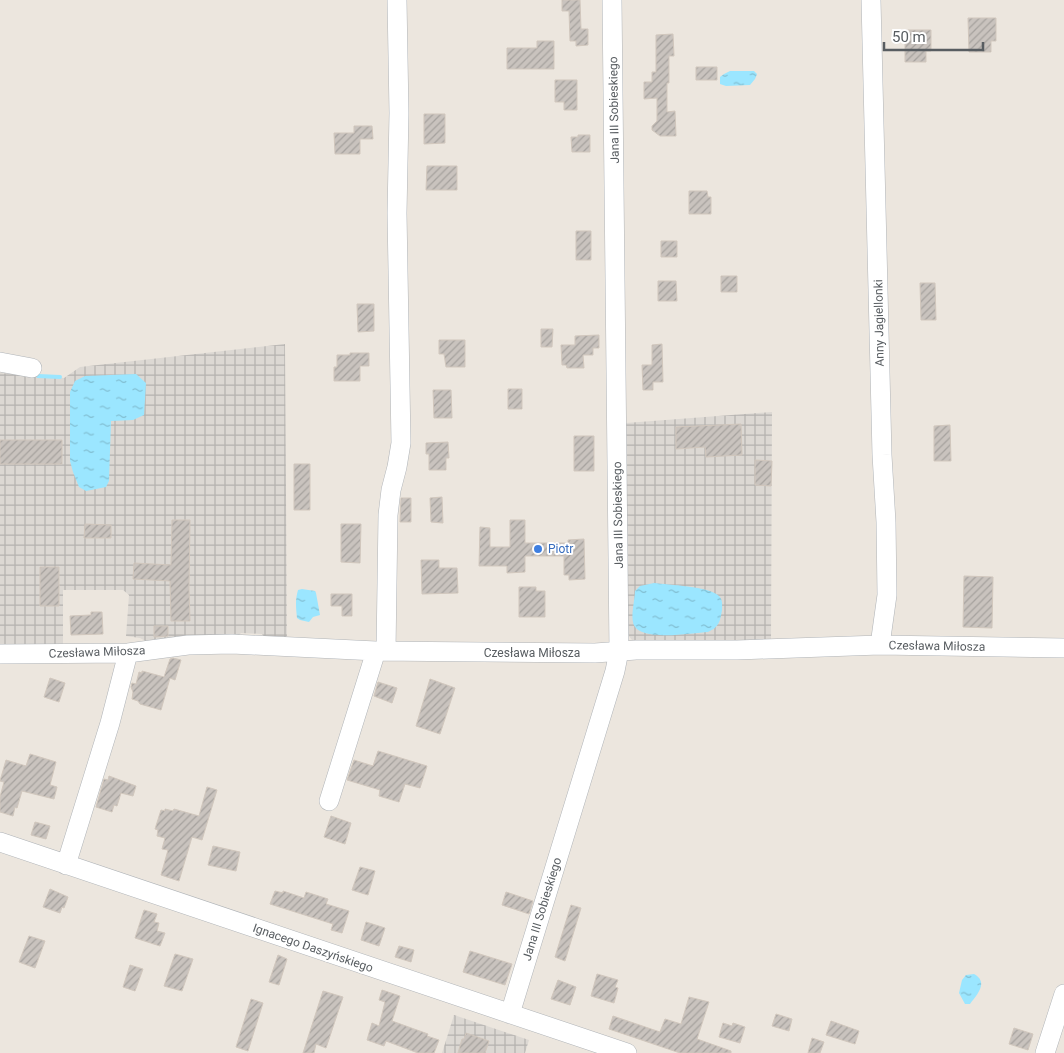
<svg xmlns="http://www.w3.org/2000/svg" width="1064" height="1053" viewBox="0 0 1064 1053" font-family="Roboto,sans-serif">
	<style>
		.industrial { fill: url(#industrial-grid) }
		.water { fill: url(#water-ripples) }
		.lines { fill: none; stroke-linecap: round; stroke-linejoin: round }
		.stream { stroke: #9be6ff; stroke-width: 4 }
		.building { fill: url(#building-hatch); stroke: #d1c7bd }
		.minor-casing { stroke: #b0b4b8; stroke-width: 20 }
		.minor { stroke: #fff; stroke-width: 19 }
		.shop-dot { fill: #3f7fe0; stroke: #fff; stroke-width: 2 }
		.labels { text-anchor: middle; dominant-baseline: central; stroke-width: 4; stroke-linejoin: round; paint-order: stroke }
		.street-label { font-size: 12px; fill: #585d61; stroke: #fff }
		.shop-label { font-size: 12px; fill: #366cbe; stroke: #fff; text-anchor: start }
	</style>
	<defs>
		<pattern id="industrial-grid" width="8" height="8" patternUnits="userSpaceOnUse" patternTransform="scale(1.25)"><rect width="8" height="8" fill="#dcd8d3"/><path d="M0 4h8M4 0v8" fill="none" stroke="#b5b2af"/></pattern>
		<pattern id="water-ripples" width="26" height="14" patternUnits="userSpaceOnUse" patternTransform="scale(1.25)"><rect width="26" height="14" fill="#9be6ff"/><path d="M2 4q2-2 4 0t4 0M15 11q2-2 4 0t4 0" fill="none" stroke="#81bed2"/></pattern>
		<pattern id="building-hatch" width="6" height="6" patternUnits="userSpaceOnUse" patternTransform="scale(1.25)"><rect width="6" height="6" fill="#c9c3be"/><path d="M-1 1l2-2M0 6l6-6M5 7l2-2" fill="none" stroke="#a6a29e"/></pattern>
	</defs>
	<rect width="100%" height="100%" fill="#ece6de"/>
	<path class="industrial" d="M285,344L287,641L266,640L262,634L241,633L235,639L149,643L140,638L126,636L129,595L123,590H63V646H0V373L64,378L80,367Z
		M772,412L771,643H640L632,640L628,635L626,423Z
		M454,1015L529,1040L525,1053H442Z"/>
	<path class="water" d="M730,71H754L757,74L755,79L750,85L726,86L720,84V77L724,74Z
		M136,374L146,383L144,415L133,420L111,421L109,481L106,487L86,491L79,487L73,472L70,461V392L75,381L85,376Z
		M654,583C668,585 709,586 719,596C723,600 722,605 722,610C720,622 719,627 708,632C692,633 636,643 633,622C631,615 635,598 635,591L640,586Z
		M302,589L315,591L316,593L320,615L313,617L309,622L300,620L297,618C296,608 295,600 298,590Z
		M974,974C989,982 977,995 970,1004H965L959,993L962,980L966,975Z"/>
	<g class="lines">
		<path class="stream" d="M38,376L60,377"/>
	</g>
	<path class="building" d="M562,0H580L581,29H588V45L576,46V41H570L569,11H562Z
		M968,18H996V41H991V52H969Z
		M905,30H931V51H926V62H905Z
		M673,34L674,56H669V83H667V112L675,111L676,136H660L652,130V126L657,121V98L644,99V82H652V72H656V35Z
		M537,41H554V69H507V48H537Z
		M696,67H717V80H696Z
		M555,80H577V110H564V102H555Z
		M424,114H445V143L424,144Z
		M354,126H372L373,139H360V154H335L334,133H354Z
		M578,135H590V152H572L571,137H578Z
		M427,166H457V190H426Z
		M689,191H707L708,197H711V214H689Z
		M576,231H591V260H576Z
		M661,241H677V257H661Z
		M721,276H737V292H721Z
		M658,281H676L677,301H658Z
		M920,283H935L936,320H921Z
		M357,304H374V331L358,332Z
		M541,329H553L552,347H541Z
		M599,335V348H593V355H583L584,368H567L566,365H562L561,345H575V336Z
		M439,340H465V367H446L444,354H439Z
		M662,344L663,382H653V390H643L642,365H652V345Z
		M350,353H369V366H360V381H334V367H337V355H350Z
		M508,389H522V409H508Z
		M433,390H451L452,418H434Z
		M741,424L742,455L706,457L705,447L676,449V427Z
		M950,425L951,461H934V426Z
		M574,436H594V471H574Z
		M0,440H62V464H0Z
		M448,442L449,458H446V470H429V454H426V443Z
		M755,460L772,461L771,486L755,485Z
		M294,464H310V510H294Z
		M442,497L443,523L431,522L430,498Z
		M401,498H411V522H400Z
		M172,520H190L189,588L190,621H171L170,581L133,579L134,563L171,565Z
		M510,520H525V543H568V540L584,539L585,579L569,580V575H564V556H525V572L507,573V566H479L480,527L490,528V547H510Z
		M85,524L111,525V538H84Z
		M341,524H361L360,563L341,562Z
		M421,560H439V568H457L458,593L422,594Z
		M40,567H59V606H40Z
		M964,576L993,577L992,628L963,627Z
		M519,587H536V591H545V617H519Z
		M331,594H352V616H342V606H331Z
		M91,612H102L103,634L71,635L70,616L91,615Z
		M154,626H168V636L154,637Z
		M173,658L181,660L175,680L170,678L161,710L140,704L138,701L132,699L133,692L131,687L132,683L136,684L139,672L142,673V671L164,677L170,659Z
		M50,678L65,683L59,702L44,697Z
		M430,679L455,688L440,734L416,726Z
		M378,682L397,688L392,703L374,696Z
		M378,751L427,766L420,788L405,784L399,802L379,796L380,790L347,780L354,760L373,766Z
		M30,754L56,762L50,785L57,787L54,799L22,791L17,808L15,807L13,816L0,812V797L4,782L0,781L6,760L26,766Z
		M109,776L136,786L133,796L121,793L117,806L114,805L112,812L96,807L104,779L108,780Z
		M207,787L217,790L202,840L192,837L179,881L161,875L168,850L162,849L165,838L157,836L158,830L155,829L161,810L165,811V809L173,811L174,809L199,816Z
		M331,816L351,823L345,844L324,837Z
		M35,822L50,826L46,839L31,835Z
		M213,846L240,852L236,871L208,865Z
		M360,867L375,871L368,895L352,890Z
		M50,889L68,897L64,908L62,907L60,913L43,907Z
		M275,891L283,893V891L304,898L306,892L328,899L326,904L349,911L342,933L331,930L333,924L270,904Z
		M506,892L533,901L529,914L502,905Z
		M571,905L581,908L565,961L555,957Z
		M144,910L157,914L154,922L159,923L157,931L165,933L160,946L135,938Z
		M366,922L385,928L379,946L361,940Z
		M29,936L45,941L35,968L19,962Z
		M399,946L414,950L411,962L395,957Z
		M470,951L512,964L505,985L463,972Z
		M175,954L193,959L182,991L164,986Z
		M278,955L287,959L279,985L269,982Z
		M130,965L143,969L135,991L123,987Z
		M597,974L618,980L615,987L618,988L614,1003L591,996Z
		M558,980L576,987L570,1005L551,999Z
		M382,990L400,996L392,1021L428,1034L427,1036L439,1040L434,1053H418L386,1041L384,1046L367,1040L372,1023L379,1026L385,1002L379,1000Z
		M323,991L343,997L326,1048L316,1044L314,1053H303Z
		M689,997L709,1002L697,1039L731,1051V1053H680L609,1029L613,1016L660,1032L665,1019L681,1024Z
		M251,999L263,1003L248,1051L236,1047Z
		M776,1014L792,1019L789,1031L772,1026Z
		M831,1021L859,1031L855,1044L826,1035Z
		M723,1023L732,1026L733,1023L745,1027L740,1043L719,1037Z
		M1014,1028L1033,1034L1028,1050L1009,1044Z
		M466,1033L489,1041L485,1053H458L462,1039H464Z
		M812,1038L824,1042L820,1053H808Z"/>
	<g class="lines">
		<defs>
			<path id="minor" d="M871,0L882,455L886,522L887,595L880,645
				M0,362L32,368
				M386,651L388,515L391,490L397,467L401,443L397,213L399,113L397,0
				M0,654L128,653L188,645L232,644L376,651L595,653L636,650H737L880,645L1064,648
				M329,801L376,651
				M0,842L627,1053
				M66,865L110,723L128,653
				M510,1014L615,671L619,651L612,0
				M1045,1053L1064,994"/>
		</defs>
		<use href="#minor" class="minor-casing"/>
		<use href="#minor" class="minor"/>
	</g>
	<circle class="shop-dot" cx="538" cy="549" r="5"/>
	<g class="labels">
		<g class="street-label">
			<text transform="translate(614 110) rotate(-91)">Jana III Sobieskiego</text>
			<text transform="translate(879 323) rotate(-91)">Anny Jagiellonki</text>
			<text transform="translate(618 515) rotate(-91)">Jana III Sobieskiego</text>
			<text transform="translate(937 646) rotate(1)">Czesława Miłosza</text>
			<text transform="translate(97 652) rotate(-2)">Czesława Miłosza</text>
			<text x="532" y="653">Czesława Miłosza</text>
			<text transform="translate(542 909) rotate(-73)">Jana III Sobieskiego</text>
			<text transform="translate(313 948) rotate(19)">Ignacego Daszyńskiego</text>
		</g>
		<g class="shop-label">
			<text x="548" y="549">Piotr</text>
		</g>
	</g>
	<path d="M884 42v8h99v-8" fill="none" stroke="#585d61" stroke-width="2.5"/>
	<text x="892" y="42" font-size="15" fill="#585d61" stroke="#ffffff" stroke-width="4" paint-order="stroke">50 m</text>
</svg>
